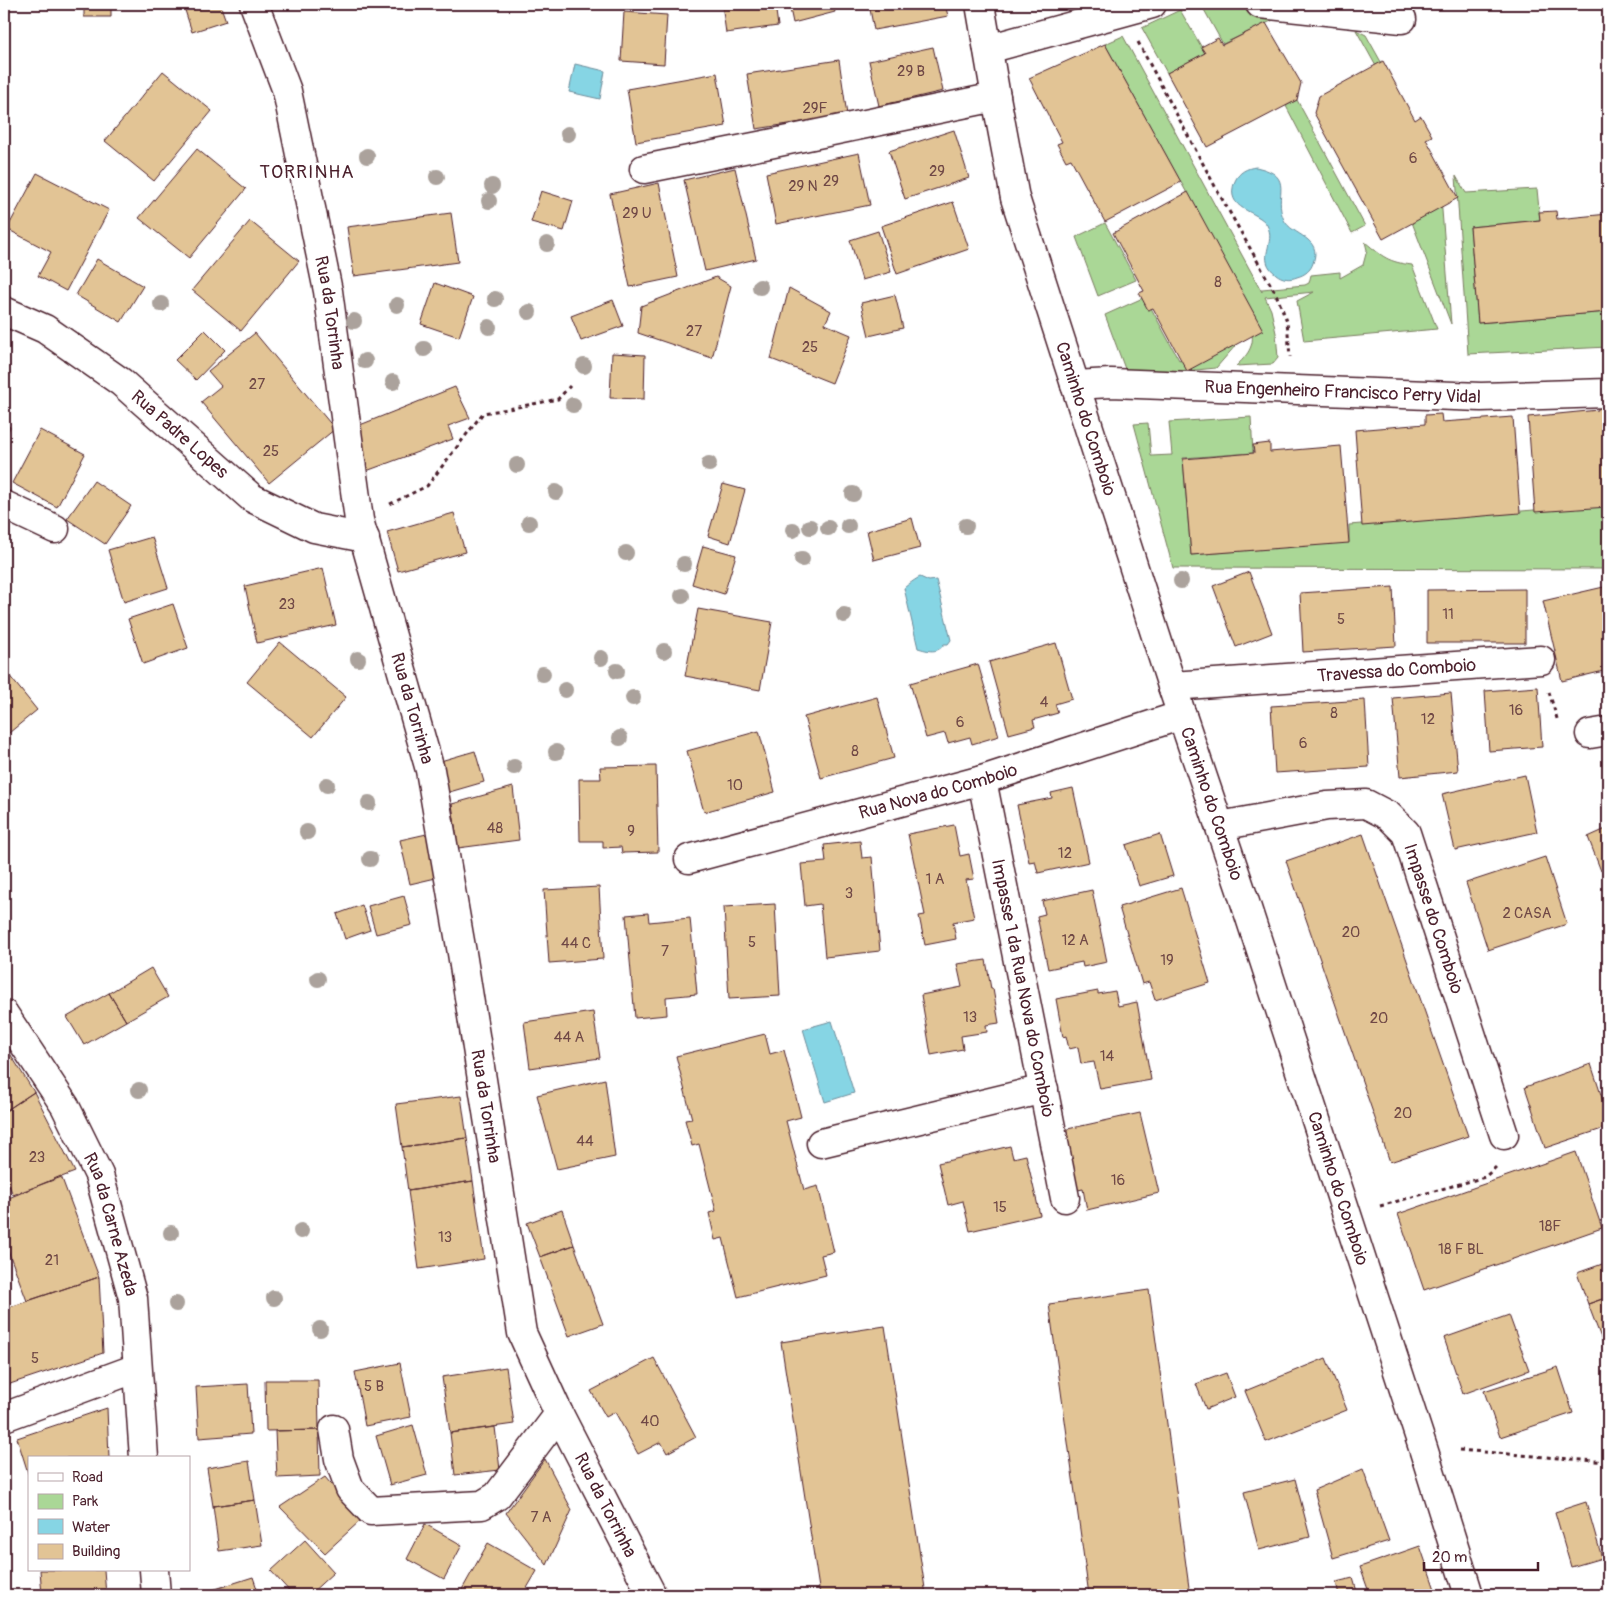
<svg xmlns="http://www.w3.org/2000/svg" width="1612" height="1599" viewBox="0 0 1612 1599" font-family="Pangolin,sans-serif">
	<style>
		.green { fill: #aad796; stroke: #7a7b60 }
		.water { fill: #86d5e4; stroke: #6e8c9a }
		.building { fill: #e2c495; stroke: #4a1f2b }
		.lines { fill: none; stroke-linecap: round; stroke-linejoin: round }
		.minor-casing { stroke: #4a1f2b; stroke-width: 31 }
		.path { stroke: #4a1f2b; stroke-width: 3; stroke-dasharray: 4 4; stroke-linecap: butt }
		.minor { stroke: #fff; stroke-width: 28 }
		.tree { fill: #aba29c }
		.labels { text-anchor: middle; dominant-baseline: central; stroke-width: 5; stroke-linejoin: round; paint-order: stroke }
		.number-label { font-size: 15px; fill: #704846 }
		.street-label { font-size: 18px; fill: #4a1f2b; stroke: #fff }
		.neighbourhood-label { font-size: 19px; letter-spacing: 1px; fill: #4a1f2b; stroke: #fff }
	</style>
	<rect width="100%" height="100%" fill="#fff"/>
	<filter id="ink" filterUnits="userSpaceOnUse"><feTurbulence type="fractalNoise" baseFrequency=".02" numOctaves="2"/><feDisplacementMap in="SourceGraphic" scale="10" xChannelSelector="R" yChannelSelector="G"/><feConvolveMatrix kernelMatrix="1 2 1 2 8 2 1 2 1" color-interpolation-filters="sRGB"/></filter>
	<g filter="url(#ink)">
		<path class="green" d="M1202,6L1288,13L1223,44Z
			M1180,10L1205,53L1167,73L1142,28Z
			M1356,30L1366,35L1404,103L1398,106Z
			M1123,36L1262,292V289L1305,285L1309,283L1311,275L1340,272V278L1363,265L1367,250L1365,242C1383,257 1388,262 1412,265L1437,329L1304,341L1297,301L1314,292L1265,297L1271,310L1276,333L1278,358L1273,364L1236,366C1246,357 1256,345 1251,331L1260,326L1105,44Z
			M1297,100L1365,226L1352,233L1286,106Z
			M1456,176L1466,193L1537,189L1540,220L1470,227L1478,323L1608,312V347L1468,354Z
			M1440,185L1451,324L1405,204Z
			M1105,223L1136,280L1098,296L1076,237Z
			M1145,297L1179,360L1233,331L1237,337L1236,345L1216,368L1128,377L1105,315Z
			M1251,417L1253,453L1183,458L1191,555L1349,542V525L1608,504V569L1173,568L1134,424L1148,423L1151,456L1172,455L1169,422Z"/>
		<path class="water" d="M575,64L605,71L600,99L569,92Z
			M1256,167C1297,176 1272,195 1284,220C1292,236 1323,237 1313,263C1311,270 1305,275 1297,277C1290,280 1282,279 1276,274C1255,258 1277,244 1267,225C1259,210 1223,211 1235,181C1239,172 1247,168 1256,167Z
			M920,577L929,581L936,580L951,640L948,644H944C938,654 928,651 918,648L904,588C906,586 917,578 920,577Z
			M832,1021L854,1093L825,1102L803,1029Z"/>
		<path class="building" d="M84,4H111V17H84Z
			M183,4H220L226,21L192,32Z
			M722,4H775L778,26L726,33Z
			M789,4H833L835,12L793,23Z
			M869,4H945L948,16L874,30Z
			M624,12L667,15L664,64L621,61Z
			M1266,23L1301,83L1297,100L1207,147L1167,73L1205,53L1201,47L1218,38L1222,45Z
			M1105,44L1181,182L1105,222L1071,159L1066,161L1057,144L1062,142L1029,78Z
			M933,47L943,91L879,106L869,61Z
			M839,60L847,115L756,129L747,74Z
			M1383,61L1415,120L1421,116L1432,136L1426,139L1458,198L1383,239L1314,113L1319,96Z
			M163,71L212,111L154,181L105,141Z
			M717,73L726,126L636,142L627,89Z
			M954,130L969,178L905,199L889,151Z
			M197,149L246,189L189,258L139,218Z
			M859,153L870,205L776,224L766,173Z
			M735,168L756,259L705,271L684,180Z
			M37,173L109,210L66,291L38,276L51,252L7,229Z
			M659,183L678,277L630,287L610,194Z
			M541,191L573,201L564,231L531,222Z
			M1188,192L1263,330L1187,371L1153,308L1148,310L1139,293L1144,291L1113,233Z
			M953,202L969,249L897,274L881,226Z
			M1556,211L1557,219L1608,214V312L1478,323L1470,227L1540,220L1539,212Z
			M451,213L458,262L354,276L347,227Z
			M250,221L299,261L241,331L192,290Z
			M878,231L891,272L862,280L850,240Z
			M97,259L143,286L121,322L76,295Z
			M716,277L731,286L712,358L638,333L641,306Z
			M435,283L473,297L459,337L421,324Z
			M789,288L831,311L825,324L851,335L832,383L771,359Z
			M895,295L903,328L869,336L861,303Z
			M613,300L623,326L581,341L571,316Z
			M205,330L225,350L196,380L175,360Z
			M255,333L335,429L269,483L201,402L221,386L208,371Z
			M612,353L645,355L644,399L610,398Z
			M455,387L470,418L448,426L453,439L361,473L350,429Z
			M1608,401V507L1535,512L1528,417L1598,410V402Z
			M1441,414L1442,422L1513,417L1520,513L1362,526L1355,430L1425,424V415Z
			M4,424L10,427L4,441Z
			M40,430L85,454L57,507L12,483Z
			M1270,443V452L1341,446L1349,543L1191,555L1183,459L1254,453L1253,445Z
			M94,481L131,506L105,544L67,519Z
			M723,484L745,490L730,543L708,536Z
			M454,513L465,552L398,571L387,532Z
			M912,518L920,548L874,560L867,531Z
			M152,537L168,588L124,602L108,550Z
			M703,546L736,555L724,594L692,584Z
			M323,568L336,625L257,643L245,586Z
			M1249,572L1272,633L1236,647L1213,586Z
			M1608,586V670L1562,681L1543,601Z
			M1393,587L1396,646L1303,652L1300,593Z
			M1525,589V643H1427V590Z
			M173,604L188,648L143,664L128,619Z
			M698,609L772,622L760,690L685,676Z
			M280,642L346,697L313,737L247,682Z
			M1056,643L1072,699L1055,704L1058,713L1033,720L1035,727L1009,734L989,662Z
			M978,664L999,736L972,744L970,737L948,743L945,733L926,738L910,683Z
			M4,669L37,710L4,737Z
			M1538,687L1542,747L1489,751L1485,691Z
			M1451,693L1458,771L1400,777L1393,698Z
			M877,697L894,758L821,778L804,717Z
			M1365,700L1369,767L1275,773L1271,706Z
			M759,731L775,792L704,812L687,751Z
			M475,751L484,782L446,793L437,762Z
			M656,766L658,852L622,853L621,847L603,848V841H580L579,779H601L600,767Z
			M1525,775L1537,832L1455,850L1442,794Z
			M513,787L519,840L458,848L452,804Z
			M1073,788L1089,862L1038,873L1035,861L1029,862L1017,805L1052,798L1051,793Z
			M954,825L960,856L969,854L974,879L966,880L974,918L953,922L956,939L925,945L919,916L925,915L908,834Z
			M1608,828V868L1601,871L1588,837Z
			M431,833L440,877L410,884L400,840Z
			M1160,834L1173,876L1139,886L1126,845Z
			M1363,834L1468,1136L1390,1162L1286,861Z
			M860,841L862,858L872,857L880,951L825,957L820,904L805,906L801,864L826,862L824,845Z
			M1545,857L1567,924L1488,950L1466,883Z
			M599,887L603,959L549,963L544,890Z
			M1181,888L1210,983L1155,1000L1149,982L1142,984L1119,907Z
			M1092,890L1107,962L1083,967L1082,962L1048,969L1037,916L1045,914L1042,901Z
			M404,896L412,925L376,934L368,906Z
			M775,904L780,996L729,999L724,907Z
			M362,905L370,930L345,939L337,914Z
			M648,913L649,922L690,918L697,994L666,997L667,1015L635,1018L626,915Z
			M986,960L991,989H993L999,1023L986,1025L987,1032L961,1036L963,1049L931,1055L921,995L962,987L957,964Z
			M151,968L168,997L126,1021L109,993Z
			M1098,991V994L1115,991L1118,1006L1137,1002L1151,1080L1100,1089L1094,1062L1081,1064L1078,1047L1069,1049L1066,1036L1063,1037L1056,999Z
			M109,993L126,1021L84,1045L67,1017Z
			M593,1012L600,1058L530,1068L524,1022Z
			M765,1034L770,1054L784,1050L801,1117L786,1121L804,1190L818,1186L834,1252L821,1255L826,1275L738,1297L723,1238L715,1240L709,1213L716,1211L699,1144L692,1146L685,1120L692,1119L676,1056Z
			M4,1044L34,1092L4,1112Z
			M1591,1064L1608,1116V1127L1545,1148L1525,1087Z
			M605,1079L615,1157L557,1169L537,1095Z
			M34,1092L75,1172L13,1195L4,1173V1112Z
			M461,1096L467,1138L402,1147L396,1104Z
			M1140,1113L1159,1193L1087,1210L1083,1189L1073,1191L1054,1132Z
			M467,1138L473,1181L408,1191L402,1147Z
			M1010,1146L1013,1158L1026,1155L1040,1215L970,1231L963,1201L948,1205L938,1163Z
			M1576,1152L1602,1228L1424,1290L1398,1214Z
			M61,1176L99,1277L27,1301L4,1240V1200Z
			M473,1181L484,1259L419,1269L408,1191Z
			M562,1210L574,1245L540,1257L527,1223Z
			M574,1245L603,1324L569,1336L540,1257Z
			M1608,1262V1297L1588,1304L1577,1273Z
			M99,1277L103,1353L4,1386V1309Z
			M1149,1290L1190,1595H1089L1049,1304Z
			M1608,1297V1335L1601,1338L1588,1304Z
			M1509,1315L1529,1370L1463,1394L1444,1338Z
			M885,1326L926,1595H820L781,1342Z
			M1608,1335V1358L1601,1338Z
			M654,1358L696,1437L667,1453L661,1442L638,1454L615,1412L606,1417L591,1391Z
			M1326,1358L1347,1410L1266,1442L1245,1391Z
			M400,1363L411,1417L365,1426L355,1372Z
			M506,1367L514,1424L450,1433L442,1377Z
			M1558,1367L1573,1413L1500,1437L1484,1391Z
			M1226,1373L1235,1397L1206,1409L1196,1384Z
			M265,1380H318L319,1430L266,1431Z
			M248,1384L251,1434L199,1438L196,1387Z
			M107,1408L109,1458H29V1476L17,1438Z
			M413,1425L427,1475L390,1485L376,1436Z
			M495,1427L500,1470L455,1475L450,1433Z
			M319,1430L320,1476L277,1478L275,1431Z
			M545,1459L572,1510L547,1565L506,1513Z
			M249,1461L255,1500L213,1506L207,1468Z
			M1363,1469L1389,1541L1333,1558L1314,1490Z
			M325,1477L361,1520L325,1553L280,1507Z
			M1295,1479L1310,1537L1259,1550L1244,1492Z
			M255,1500L262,1545L219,1551L213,1506Z
			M1586,1502L1602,1558L1571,1567L1555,1512Z
			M425,1524L462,1545L444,1579L407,1559Z
			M305,1540L334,1572L309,1595H293L271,1571Z
			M488,1543L537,1571L523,1595H459Z
			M1420,1546L1437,1595H1370L1360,1567Z
			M40,1570H104L106,1595H42Z
			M253,1577L259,1595H208L206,1592Z
			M1353,1578L1358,1595H1339L1336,1582Z"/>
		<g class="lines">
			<defs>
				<g id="minor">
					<path id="s1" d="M254,4L287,91L328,291L359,520L430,770L462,953L522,1333L559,1414L652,1595"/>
					<path id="s2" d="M980,4L996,97L1015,198L1172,686L1241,890L1423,1448L1469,1595"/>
					<path d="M1260,4L1402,19"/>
					<path d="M988,49L1152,4"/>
					<path d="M644,169L769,144L996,97"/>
					<path id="s3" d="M4,311L45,329L121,382L252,498L314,528L365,538"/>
					<path id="s4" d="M1075,385L1111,383L1481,397L1608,393"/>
					<path d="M4,505L55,529"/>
					<path id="s5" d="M1172,686L1541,660"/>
					<path d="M1590,734L1608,731"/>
					<path id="s6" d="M982,780L1065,1198"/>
					<path id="s7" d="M1220,826L1327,806L1366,804L1389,816L1406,833L1504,1135"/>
					<path id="s8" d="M689,859L982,780L1182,715"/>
					<path id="s9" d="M4,1014L65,1106L99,1175L133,1298L144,1458"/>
					<path d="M821,1143L1044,1089"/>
					<path d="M4,1417L137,1368"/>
					<path d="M334,1429L339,1459L350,1489L371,1511L482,1505L497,1496L559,1414"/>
					<path d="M154,1570L156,1595"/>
				</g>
			</defs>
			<use href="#minor" class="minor-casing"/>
			<path class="path" d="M1138,42L1217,190L1276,294L1287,321L1290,357
				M390,504L427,486L483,413L508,409L558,399L570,386
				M1549,692L1558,722
				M1380,1206L1485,1177L1496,1167
				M1459,1450L1608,1462"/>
			<use href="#minor" class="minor"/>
		</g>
		<g class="tree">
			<circle cx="568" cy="134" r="8"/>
			<circle cx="367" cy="156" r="8"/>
			<circle cx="437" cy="177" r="8"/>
			<circle cx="492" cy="186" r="8"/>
			<circle cx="489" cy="201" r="8"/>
			<circle cx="547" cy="244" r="8"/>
			<circle cx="760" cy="287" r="8"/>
			<circle cx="495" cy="299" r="8"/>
			<circle cx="161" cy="304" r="8"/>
			<circle cx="397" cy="305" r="8"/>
			<circle cx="529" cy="312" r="8"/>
			<circle cx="354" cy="321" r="8"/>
			<circle cx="489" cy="327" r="8"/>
			<circle cx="424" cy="349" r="8"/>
			<circle cx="365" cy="361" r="8"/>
			<circle cx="584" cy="366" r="8"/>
			<circle cx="393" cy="382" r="8"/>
			<circle cx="573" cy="405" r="8"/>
			<circle cx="709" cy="464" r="8"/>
			<circle cx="517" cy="465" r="8"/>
			<circle cx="556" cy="492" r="8"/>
			<circle cx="853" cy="494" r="8"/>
			<circle cx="529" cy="523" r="8"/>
			<circle cx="848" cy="526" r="8"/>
			<circle cx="966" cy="526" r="8"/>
			<circle cx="810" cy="527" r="8"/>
			<circle cx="828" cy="528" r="8"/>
			<circle cx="793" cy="530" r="8"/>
			<circle cx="626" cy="553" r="8"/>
			<circle cx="802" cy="559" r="8"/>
			<circle cx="684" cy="564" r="8"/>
			<circle cx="1181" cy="581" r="8"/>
			<circle cx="682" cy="596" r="8"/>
			<circle cx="844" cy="615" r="8"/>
			<circle cx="664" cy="651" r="8"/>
			<circle cx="601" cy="658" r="8"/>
			<circle cx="358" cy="659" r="8"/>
			<circle cx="617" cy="671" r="8"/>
			<circle cx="543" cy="674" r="8"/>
			<circle cx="565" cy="690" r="8"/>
			<circle cx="633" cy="698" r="8"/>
			<circle cx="620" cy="738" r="8"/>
			<circle cx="556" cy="752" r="8"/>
			<circle cx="514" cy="767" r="8"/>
			<circle cx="327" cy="785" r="8"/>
			<circle cx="369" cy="803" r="8"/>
			<circle cx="307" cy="832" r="8"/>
			<circle cx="370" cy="859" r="8"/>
			<circle cx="318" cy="979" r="8"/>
			<circle cx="139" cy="1090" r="8"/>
			<circle cx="301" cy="1231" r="8"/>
			<circle cx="171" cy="1233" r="8"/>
			<circle cx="274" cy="1298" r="8"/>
			<circle cx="176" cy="1304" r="8"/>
			<circle cx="320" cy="1329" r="8"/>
		</g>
	</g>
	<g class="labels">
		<g class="number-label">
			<text x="911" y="71">29 B</text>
			<text x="815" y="108">29F</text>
			<text x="1413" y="158">6</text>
			<text x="937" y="171">29</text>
			<text x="831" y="181">29</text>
			<text x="803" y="186">29 N</text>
			<text x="637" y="213">29 U</text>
			<text x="1218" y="282">8</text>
			<text x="694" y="331">27</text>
			<text x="810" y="347">25</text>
			<text x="257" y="384">27</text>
			<text x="271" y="451">25</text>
			<text x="287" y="604">23</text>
			<text x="1448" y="614">11</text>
			<text x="1341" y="619">5</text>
			<text x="1044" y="702">4</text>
			<text x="1516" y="710">16</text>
			<text x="1334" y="713">8</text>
			<text x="1428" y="719">12</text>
			<text x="960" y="722">6</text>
			<text x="1303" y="743">6</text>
			<text x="855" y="751">8</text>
			<text x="735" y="785">10</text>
			<text x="495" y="828">48</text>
			<text x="631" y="831">9</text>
			<text x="1065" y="853">12</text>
			<text x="935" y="879">1 A</text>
			<text x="849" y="893">3</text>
			<text x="1527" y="913">2 CASA</text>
			<text x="1351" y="932">20</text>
			<text x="1075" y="940">12 A</text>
			<text x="752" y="942">5</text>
			<text x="576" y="943">44 C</text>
			<text x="665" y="951">7</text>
			<text x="1167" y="960">19</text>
			<text x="970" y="1017">13</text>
			<text x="1379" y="1018">20</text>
			<text x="569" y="1037">44 A</text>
			<text x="1107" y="1056">14</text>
			<text x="1403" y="1113">20</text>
			<text x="585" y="1141">44</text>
			<text x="37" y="1157">23</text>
			<text x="1118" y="1180">16</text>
			<text x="1000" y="1207">15</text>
			<text x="1550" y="1226">18F</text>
			<text x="445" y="1237">13</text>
			<text x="1461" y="1249">18 F BL</text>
			<text x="52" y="1260">21</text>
			<text x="35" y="1358">5</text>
			<text x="374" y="1386">5 B</text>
			<text x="650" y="1421">40</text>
			<text x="541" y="1517">7 A</text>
		</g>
		<g class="street-label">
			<text stroke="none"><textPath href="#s1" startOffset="319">Rua da Torrinha</textPath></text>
			<text stroke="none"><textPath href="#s4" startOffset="268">Rua Engenheiro Francisco Perry Vidal</textPath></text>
			<text stroke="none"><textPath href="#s2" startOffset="429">Caminho do Comboio</textPath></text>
			<text stroke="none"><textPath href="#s3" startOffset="216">Rua Padre Lopes</textPath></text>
			<text stroke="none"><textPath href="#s5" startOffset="225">Travessa do Comboio</textPath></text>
			<text stroke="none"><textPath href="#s1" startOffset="724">Rua da Torrinha</textPath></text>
			<text stroke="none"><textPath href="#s8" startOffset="258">Rua Nova do Comboio</textPath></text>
			<text stroke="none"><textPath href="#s2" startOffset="834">Caminho do Comboio</textPath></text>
			<text stroke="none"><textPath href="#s7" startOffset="288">Impasse do Comboio</textPath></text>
			<text stroke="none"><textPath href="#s6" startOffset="212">Impasse 1 da Rua Nova do Comboio</textPath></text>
			<text stroke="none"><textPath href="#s1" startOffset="1129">Rua da Torrinha</textPath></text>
			<text stroke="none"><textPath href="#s2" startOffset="1239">Caminho do Comboio</textPath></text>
			<text stroke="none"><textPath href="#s9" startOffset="238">Rua da Carne Azeda</textPath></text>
			<text stroke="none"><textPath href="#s1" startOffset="1550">Rua da Torrinha</textPath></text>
		</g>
		<g class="neighbourhood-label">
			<text x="307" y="172">TORRINHA</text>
		</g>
	</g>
	<rect width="1612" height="1599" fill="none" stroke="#fff" stroke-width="20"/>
	<rect x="10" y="10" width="1592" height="1579" fill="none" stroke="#4a1f2b" stroke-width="2" filter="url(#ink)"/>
	<rect x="28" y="1456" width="162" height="115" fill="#ffffff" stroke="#b7a5aa"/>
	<rect x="38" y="1473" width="25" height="8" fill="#ffffff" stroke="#b7a5aa"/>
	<text x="72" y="1482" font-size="15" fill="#4a1f2b">Road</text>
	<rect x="38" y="1494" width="25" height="15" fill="#aad796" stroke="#b7a5aa"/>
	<text x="72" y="1506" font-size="15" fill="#4a1f2b">Park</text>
	<rect x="38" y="1519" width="25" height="15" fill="#86d5e4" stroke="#b7a5aa"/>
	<text x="72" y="1532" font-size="15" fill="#4a1f2b">Water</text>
	<rect x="38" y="1544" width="25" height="15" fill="#e2c495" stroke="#b7a5aa"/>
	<text x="72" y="1556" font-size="15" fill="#4a1f2b">Building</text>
	<path d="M1424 1562v8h114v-8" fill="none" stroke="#4a1f2b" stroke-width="2.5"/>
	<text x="1432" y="1562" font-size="15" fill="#4a1f2b" stroke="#ffffff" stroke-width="4" paint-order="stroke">20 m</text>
</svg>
